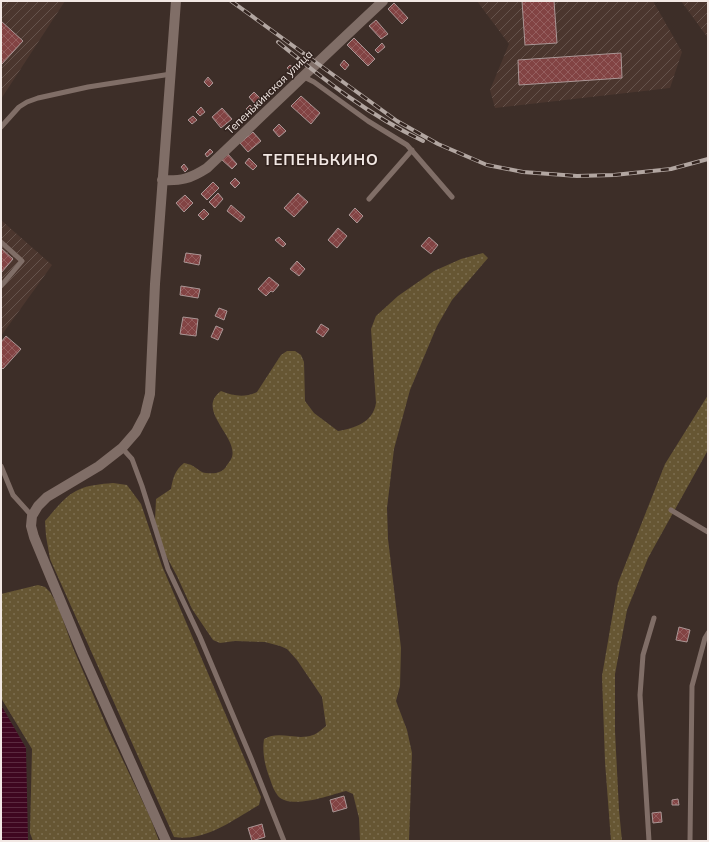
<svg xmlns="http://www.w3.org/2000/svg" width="709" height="842" viewBox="0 0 709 842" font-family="Mulish,sans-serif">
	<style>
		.industrial { fill: url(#industrial-furrows) }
		.grass { fill: url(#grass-dots) }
		.water { fill: url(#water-rules) }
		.building { fill: url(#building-cross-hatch); stroke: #aa9695 }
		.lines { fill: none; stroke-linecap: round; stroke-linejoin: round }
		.lane { stroke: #806e67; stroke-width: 5 }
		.street { stroke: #806e67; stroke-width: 10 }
		.rail-casing { stroke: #b2a6a1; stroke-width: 4 }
		.rail { stroke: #33241f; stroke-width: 2.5; stroke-dasharray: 8; stroke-linecap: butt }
		.labels { text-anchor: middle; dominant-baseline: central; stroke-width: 3; stroke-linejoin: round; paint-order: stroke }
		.street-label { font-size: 11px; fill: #f2e8e4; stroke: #33241f }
		.district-label { font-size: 15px; font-weight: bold; letter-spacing: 1px; fill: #f2e8e4; stroke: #33241f }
	</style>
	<defs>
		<pattern id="industrial-furrows" width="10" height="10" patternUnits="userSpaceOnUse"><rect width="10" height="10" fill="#4b362e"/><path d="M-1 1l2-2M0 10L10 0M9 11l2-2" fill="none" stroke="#65534c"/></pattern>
		<pattern id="grass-dots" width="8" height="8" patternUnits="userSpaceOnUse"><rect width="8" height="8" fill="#665633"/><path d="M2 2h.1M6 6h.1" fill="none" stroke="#7c6e50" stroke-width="1.8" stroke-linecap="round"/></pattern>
		<pattern id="water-rules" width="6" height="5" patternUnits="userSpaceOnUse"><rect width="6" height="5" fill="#3f0720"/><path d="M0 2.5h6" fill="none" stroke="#5b2b40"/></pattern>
		<pattern id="building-cross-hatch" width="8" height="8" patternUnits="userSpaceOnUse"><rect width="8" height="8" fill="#824343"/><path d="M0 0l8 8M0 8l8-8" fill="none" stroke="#945e5e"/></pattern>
	</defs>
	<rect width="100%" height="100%" fill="#3d2e28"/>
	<path class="industrial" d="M1,1H65L1,99Z
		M477,1H653L682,52L670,88L495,108L490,90L509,44Z
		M681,1H708V38Z
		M1,220L52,265L1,336Z"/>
	<path class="grass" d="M483,253L488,258L452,300L437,326L410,390L394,449L387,508L388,539L401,648L400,686L396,701L407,730L412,753L409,841H360L359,818L353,794L346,791C330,795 291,810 278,796C274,791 272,785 270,779C265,766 262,753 264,739C279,730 296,741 313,735C317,734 322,729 326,726L322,697L297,660L287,649L280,646L265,642L235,641L220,643L213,640L192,609L177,576L163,550L155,521L156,499L171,489C173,478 175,470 184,463C187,464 190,464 193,466C197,468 201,473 206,473C215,474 223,473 227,465C229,462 231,460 232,457C238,436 195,410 221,391C234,396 244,398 257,392L281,355L287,351H295L301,355L304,362L305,401L314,413L338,431C356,428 373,422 376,403L371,329L376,316L398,296L434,271L461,259Z
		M708,395V450L648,558L627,610L615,674V731L619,810L622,841H611L605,762L602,676L618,583L665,464Z
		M113,483L127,485L141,504L162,566L261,797L259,805C233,820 205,842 174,837L50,559L46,536L45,521C54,511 64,497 76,491C87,485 101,484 113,483Z
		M38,585L45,587L50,592L58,606L73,648L107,727L150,817L159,841H33L30,833L32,749L1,698V594Z"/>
	<path class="water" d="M1,705L26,748L28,841H1Z"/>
	<path class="building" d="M522,1H554L557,43L525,45Z
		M394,3L408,18L402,24L388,9Z
		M376,20L388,34L381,39L369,26Z
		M1,21L23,41L1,65Z
		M354,38L375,59L368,66L347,45Z
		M382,43L385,47L378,53L375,50Z
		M621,53L622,78L519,85L518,60Z
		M344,60L349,65L345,70L340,65Z
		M290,65L295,69L292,72L287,68Z
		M208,77L213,83L209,87L204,82Z
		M254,92L260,98L255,104L249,97Z
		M301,96L320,113L311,124L291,106Z
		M250,105L254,110L251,114L246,109Z
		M201,107L205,112L200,116L196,112Z
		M222,108L232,119L221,128L212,117Z
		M193,116L197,120L192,124L188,120Z
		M279,124L286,131L279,137L273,130Z
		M253,132L261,141L248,152L240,143Z
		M210,149L213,152L207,157L205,154Z
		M227,153L237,164L232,169L221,159Z
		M249,158L257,166L253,170L245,163Z
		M184,164L188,169L185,172L181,167Z
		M235,178L240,183L235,188L230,183Z
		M213,182L219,188L207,200L201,194Z
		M218,193L223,199L215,208L209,202Z
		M298,193L308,202L294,217L284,208Z
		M185,195L193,203L184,212L176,203Z
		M231,205L245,217L241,222L227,211Z
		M355,208L363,216L357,223L349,215Z
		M204,209L209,214L203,220L198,215Z
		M338,228L347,236L337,248L328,240Z
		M279,237L286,244L283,247L275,240Z
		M429,237L438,245L431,254L421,246Z
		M1,248L13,259L1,273Z
		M186,253L201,255L199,265L184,262Z
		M297,261L305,269L299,276L290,269Z
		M269,277L279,285L273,292L271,291L266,296L258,289Z
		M181,286L200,289L198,298L180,295Z
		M219,308L227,311L224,320L215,316Z
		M183,317L198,319L196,336L180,334Z
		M321,324L329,329L323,337L316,332Z
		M216,326L223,329L218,340L211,337Z
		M6,336L21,349L3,369L1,367V342Z
		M679,627L690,630L687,642L676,640Z
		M344,796L347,808L333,812L330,800Z
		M678,799L679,805H672V800Z
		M661,812L662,822L653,823L652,813Z
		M262,824L265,837L252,841L248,828Z"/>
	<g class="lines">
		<path class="lane" d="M304,77L314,82L368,121L407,145L452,197
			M1,127L19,107L27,102L38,98L88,87L171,74
			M369,199L412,150
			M1,242L22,261L1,286
			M122,448L132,459L142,486L168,569L200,637L251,758L284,841
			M1,466L13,495L32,516
			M671,510L708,532
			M649,841L640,695L643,655L654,618
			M690,841L692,686L705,638L708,633"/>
		<path class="street" d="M162,180C181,181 190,179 207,168C266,112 324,56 383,1
			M166,841L83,655L34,537L31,526L32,516L38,506L47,497L99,466L122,448L136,432L145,415L150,394L155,284L176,1"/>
		<defs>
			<path id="rail" d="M231,1L397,121L438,144L487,165L523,172L577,176L614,175L671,169L708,159
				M278,42C324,80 369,115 423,141"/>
		</defs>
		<use href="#rail" class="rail-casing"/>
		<use href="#rail" class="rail"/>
	</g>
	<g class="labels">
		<g class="street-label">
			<text transform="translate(269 92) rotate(-44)">Тепенькинская улица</text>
		</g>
		<g class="district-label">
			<text x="321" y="159">ТЕПЕНЬКИНО</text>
		</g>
	</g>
	<rect width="709" height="842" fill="none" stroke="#f2e8e4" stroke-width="4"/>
</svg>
